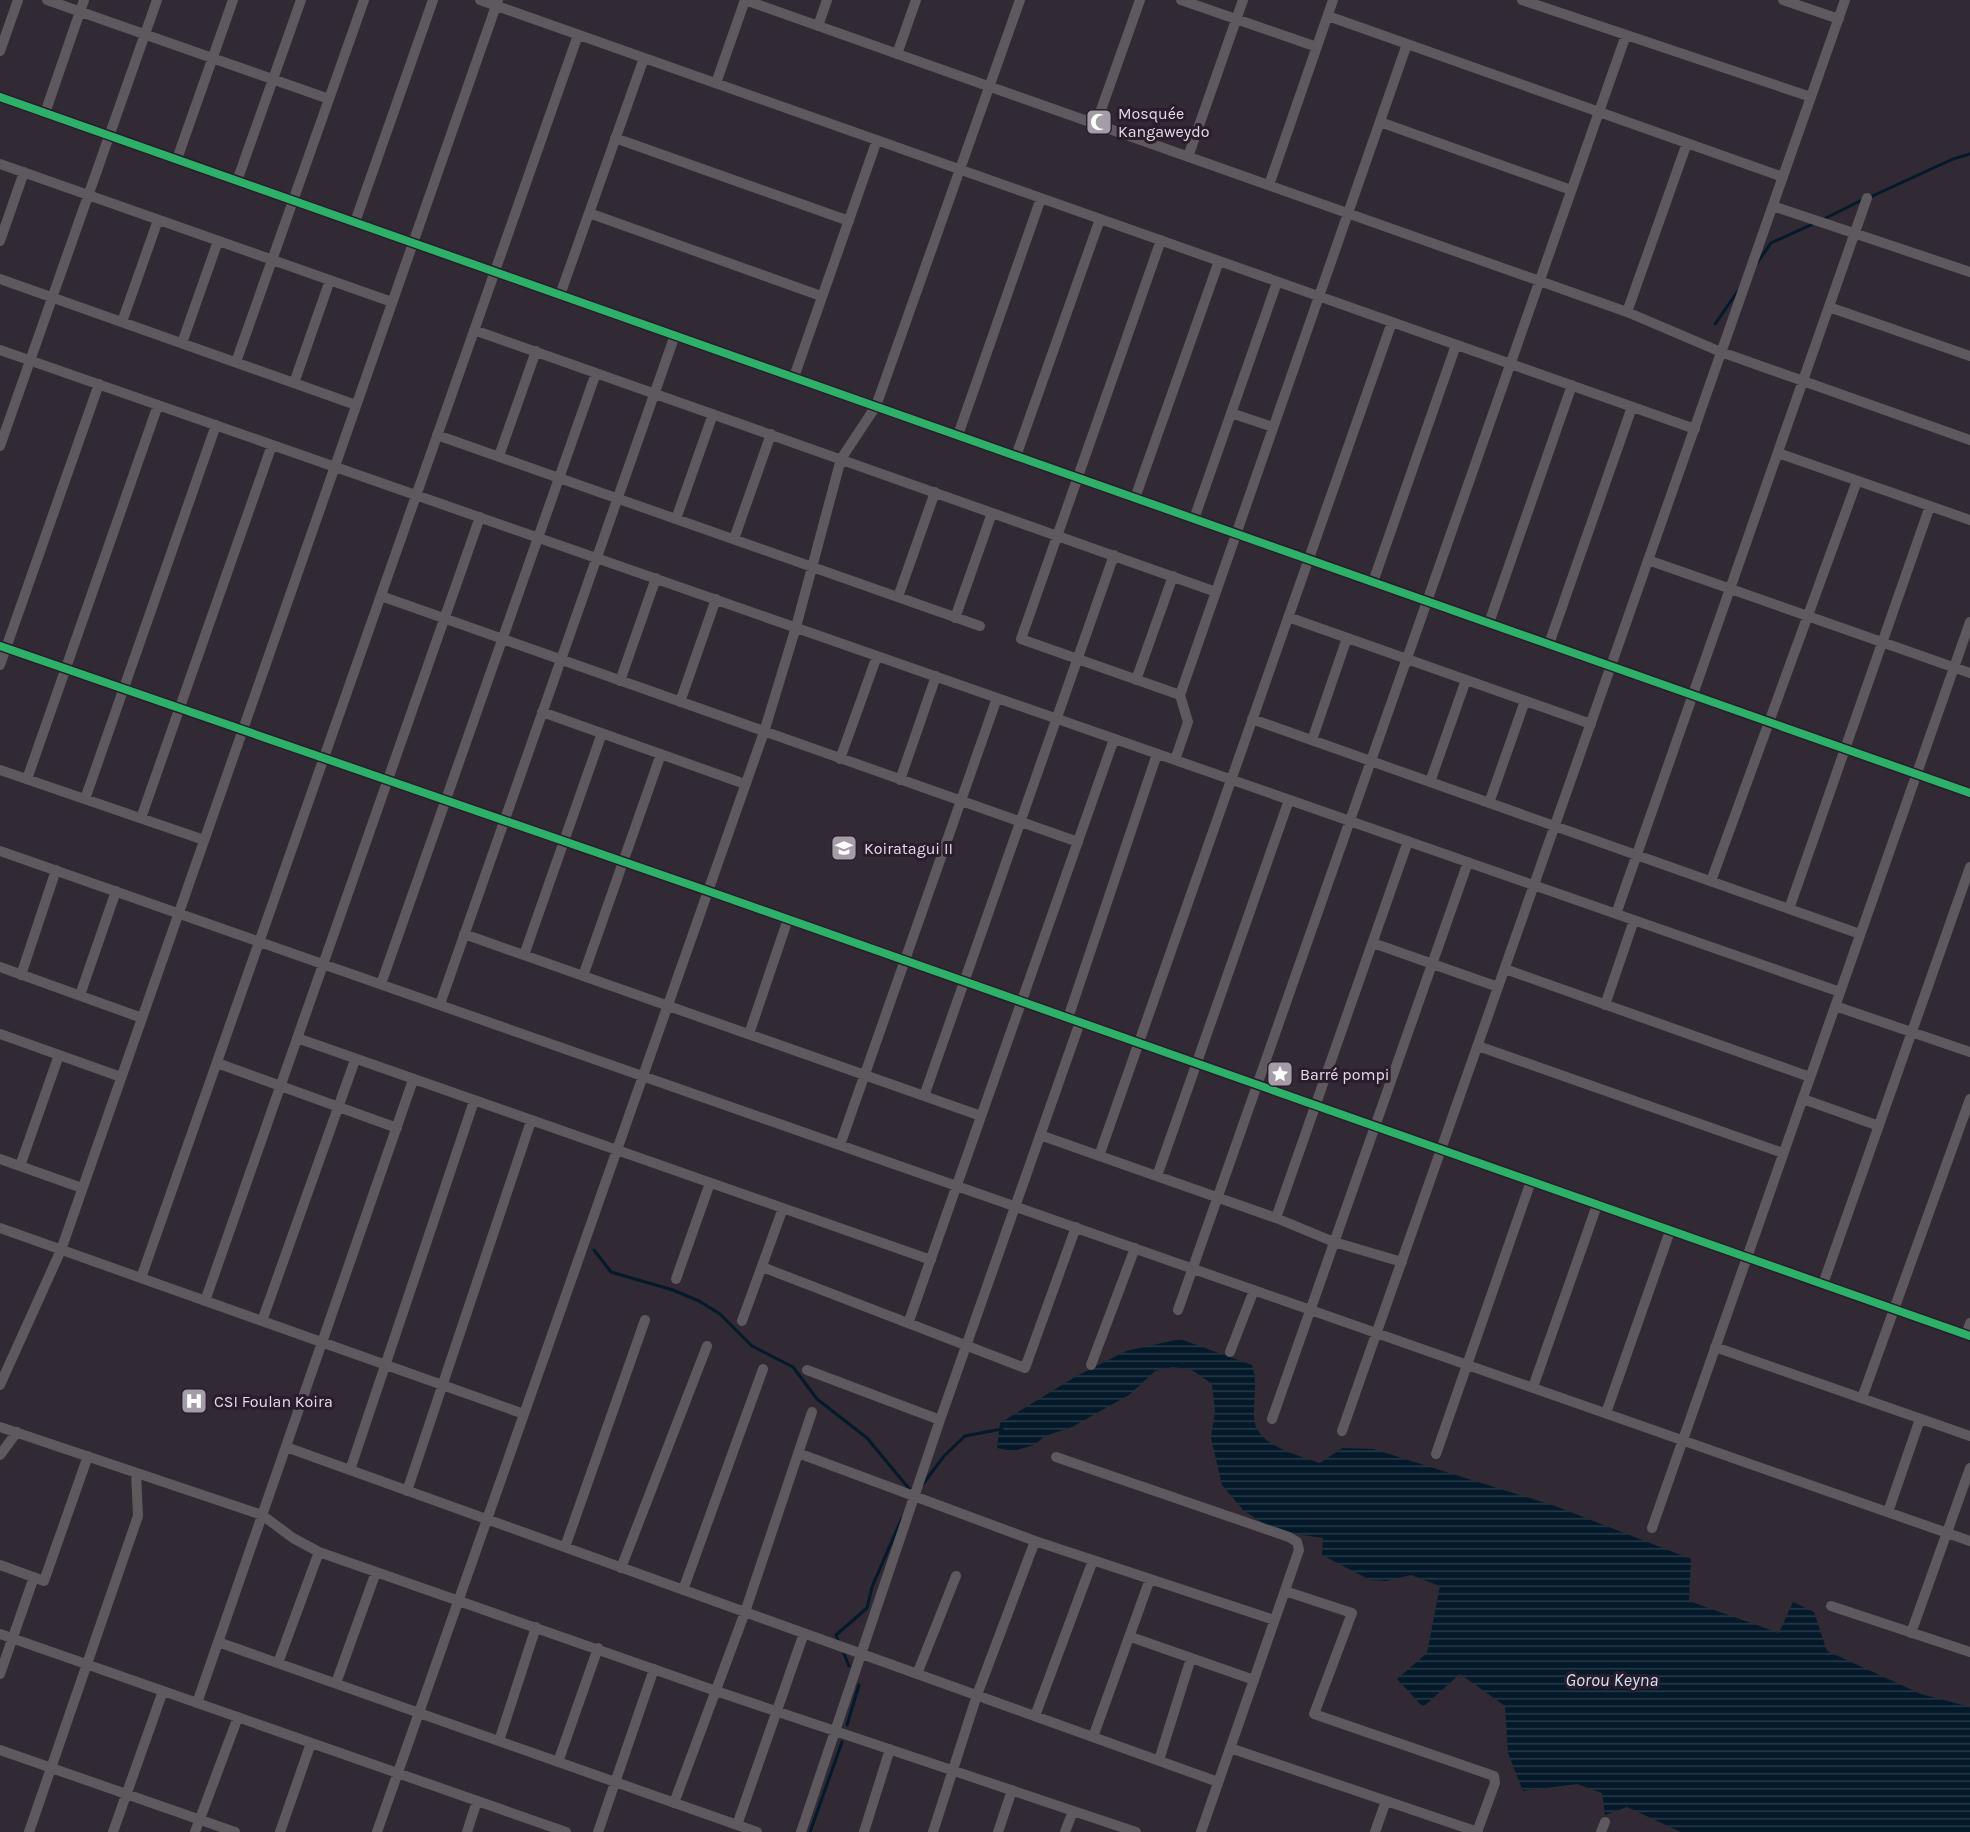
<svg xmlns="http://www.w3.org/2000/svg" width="1970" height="1832" viewBox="0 0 1970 1832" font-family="Karla,sans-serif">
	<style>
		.water { fill: url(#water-rules) }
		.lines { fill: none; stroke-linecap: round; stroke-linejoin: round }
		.stream { stroke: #041929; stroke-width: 3 }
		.minor { stroke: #5e585f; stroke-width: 10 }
		.cycleway-casing { stroke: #291c2c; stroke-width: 11 }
		.cycleway { stroke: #2db169; stroke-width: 8 }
		.labels { text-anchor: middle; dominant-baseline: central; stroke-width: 6; stroke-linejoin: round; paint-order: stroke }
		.poi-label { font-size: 16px; fill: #e4dae6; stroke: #291c2c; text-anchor: start }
		.water-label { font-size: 18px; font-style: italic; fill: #cee2f1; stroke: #291c2c }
	</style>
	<defs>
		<pattern id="water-rules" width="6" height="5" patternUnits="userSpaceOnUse" patternTransform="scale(1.5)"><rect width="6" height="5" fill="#041929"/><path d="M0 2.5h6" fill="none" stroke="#283a48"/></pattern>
	</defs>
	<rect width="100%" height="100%" fill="#312933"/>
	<path class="water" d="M1180,1339L1252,1365C1258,1384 1253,1398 1254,1417C1254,1445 1298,1455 1320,1463L1342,1448L1373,1449L1555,1506L1691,1559L1689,1601L1779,1633L1793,1602L1814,1612L1827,1651L1921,1694L1970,1707V1832H1681L1627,1807L1605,1815L1602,1793L1577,1784L1523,1791L1508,1753L1505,1706L1460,1674L1423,1707L1397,1679L1427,1653L1440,1586L1411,1575L1386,1581L1370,1580L1322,1555L1323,1538L1275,1531L1243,1510L1222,1485L1211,1438L1215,1411L1212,1384L1192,1370L1173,1367L1155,1371L1129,1395L1072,1427L1045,1436L1034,1445L1013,1451L997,1448L1000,1423L1075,1377L1126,1351Z"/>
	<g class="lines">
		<path class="stream" d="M1868,198L1953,159L1970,154
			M1822,220L1862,200
			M1757,263L1771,243L1813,224
			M1715,324L1738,291
			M594,1250L611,1272L673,1290L699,1301L720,1314L752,1346L793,1367L817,1399L867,1438L911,1491
			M923,1484L944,1456L965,1436L1002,1429
			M839,1643L836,1635L867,1608L872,1587L902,1518
			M843,1651L849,1666
			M847,1725L859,1685
			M810,1832L842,1742"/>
		<path class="minor" d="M47,0L329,99
			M480,0L1695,429
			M745,0L1627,312L1721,352L1970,440
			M1181,0L1317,47
			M1522,0L1811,97
			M1783,0L1839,19
			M1328,16L1783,177
			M818,26L827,0
			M0,51L18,0
			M897,54L916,0
			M716,83L745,0
			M0,97L1970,793
			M45,113L84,0
			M1380,122L1571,190
			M1096,124L1140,0
			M615,138L849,221
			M1188,157L1243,0
			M177,159L233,0
			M0,164L392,302
			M237,181L301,0
			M1269,185L1333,0
			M1773,206L1970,272
			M589,213L821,296
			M355,222L433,0
			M1161,240L1021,639L1180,695
			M0,241L24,172
			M0,279L356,405
			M560,295L644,58
			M1829,307L1970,356
			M1627,312L1687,143
			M122,322L158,220
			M474,330L1216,592
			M182,343L218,241
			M0,350L1840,992
			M236,362L364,0
			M794,377L877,140
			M294,383L330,280
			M1231,413L1273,427
			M437,435L980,626
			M958,435L1041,198
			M0,446L157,0
			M1778,453L1970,520
			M499,456L536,351
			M1016,456L1100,219
			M1135,498L1219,261
			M676,519L713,414
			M1194,519L1277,282
			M734,539L771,434
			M1648,560L1970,673
			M1373,582L1456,345
			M381,596L1078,842
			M898,597L935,492
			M1288,617L1591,724
			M955,618L992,513
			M1489,623L1572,385
			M1549,644L1632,407
			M0,646L708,891L1970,1336
			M0,665L99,384
			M1136,680L1173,576
			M620,681L656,578
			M680,702L716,599
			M542,712L745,784
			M1252,719L1860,934
			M1312,740L1347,638
			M840,759L877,656
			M1175,760L1188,722L1180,695L1407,44
			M0,770L204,840
			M27,779L158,405
			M900,780L936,676
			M1430,782L1466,680
			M85,799L216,425
			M1489,803L1525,701
			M141,818L272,445
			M0,851L1970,1541
			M1711,881L1857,481
			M1789,909L1930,506
			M1616,914L1867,198
			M464,934L981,1116
			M1373,943L1498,987
			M524,955L602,733
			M0,967L142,1018
			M1505,969L1810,1077
			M21,975L56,870
			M583,976L661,754
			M381,984L596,373
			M80,995L116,891
			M440,1004L675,335
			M1605,1005L1634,920
			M1835,1006L1970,1052
			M1068,1018L1157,754
			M0,1034L121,1077
			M749,1034L788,919
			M297,1038L931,1260
			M1478,1046L1783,1153
			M217,1063L397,1128
			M924,1096L1114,555
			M1803,1099L1879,1126
			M1040,1135L1276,1218L1334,1242L1402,1262
			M840,1145L997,698
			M1099,1156L1392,322
			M0,1159L82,1188
			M20,1166L59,1055
			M1157,1176L1289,800
			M1276,1218L1408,841
			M0,1228L524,1414
			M762,1267L1025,1368L1076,1227
			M141,1278L578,35
			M676,1279L710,1183
			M1823,1284L1970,867
			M205,1301L480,517
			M1178,1310L1626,35
			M262,1321L355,1060
			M742,1321L783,1208
			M909,1321L1114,739
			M1966,1335L1970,1323
			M1715,1347L1970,1436
			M1230,1352L1254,1290
			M1091,1365L1135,1248
			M807,1370L940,1420
			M0,1385L61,1250L498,0
			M1533,1387L1597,1205
			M1862,1398L1970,1099
			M1606,1413L1670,1231
			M1272,1419L1468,862
			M0,1427L262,1515L293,1538L319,1552L716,1691L1136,1832
			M1342,1431L1845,0
			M286,1447L1218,1782
			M798,1453L1035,1541L1274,1620
			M1436,1454L1531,1181
			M0,1455L17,1432
			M1056,1457L1289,1537L1297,1542L1299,1550L1201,1832
			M350,1470L474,1101
			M407,1491L531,1121
			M1888,1512L1920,1419
			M1652,1528L1970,622
			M565,1547L645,1320
			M0,1565L44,1581L88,1456
			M621,1568L707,1346
			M683,1590L763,1369
			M1285,1591L1352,1613L1314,1714L1494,1776L1495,1783L1477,1832
			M1831,1606L1970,1652
			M1911,1633L1970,1468
			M0,1634L566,1832
			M1131,1637L1254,1680
			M218,1642L757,1832
			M278,1663L319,1552
			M0,1674L34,1577
			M917,1674L956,1576
			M336,1683L376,1572
			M197,1703L413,1080
			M1035,1716L1093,1560
			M1093,1737L1150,1579
			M499,1741L536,1627
			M1230,1748L1478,1832
			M0,1750L235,1832
			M1159,1760L1191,1658
			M558,1762L598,1648
			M674,1803L745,1612L812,1412
			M737,1825L804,1633
			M29,1832L138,1516L136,1473
			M113,1832L163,1691
			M195,1832L238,1717
			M280,1832L311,1743
			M377,1832L764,732L796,627L841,459L876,406L1020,0
			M467,1832L477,1801
			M598,1832L654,1669
			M801,1832L940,1420L1080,1022
			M864,1832L890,1749
			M933,1832L977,1695L1035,1541
			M998,1832L1012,1790
			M1065,1832L1073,1811
			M1375,1832L1386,1801
			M1601,1832L1605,1822"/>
		<defs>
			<path id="cycleway" d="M0,97L1970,793
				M0,646L708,891L1970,1336"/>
		</defs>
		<use href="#cycleway" class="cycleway-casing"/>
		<use href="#cycleway" class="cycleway"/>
	</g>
	<defs>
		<symbol id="mosque-square" viewBox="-11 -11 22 22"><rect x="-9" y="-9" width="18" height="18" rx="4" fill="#a59ca7" stroke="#291c2c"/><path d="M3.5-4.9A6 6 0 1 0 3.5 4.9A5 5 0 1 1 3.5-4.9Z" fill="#fff"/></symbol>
		<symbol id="school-square" viewBox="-11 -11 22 22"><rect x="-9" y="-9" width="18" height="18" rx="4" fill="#a59ca7" stroke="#291c2c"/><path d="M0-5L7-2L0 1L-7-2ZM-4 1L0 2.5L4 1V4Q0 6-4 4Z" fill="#fff"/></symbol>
		<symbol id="sight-square" viewBox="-11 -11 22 22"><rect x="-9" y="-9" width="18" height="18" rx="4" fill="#a59ca7" stroke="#291c2c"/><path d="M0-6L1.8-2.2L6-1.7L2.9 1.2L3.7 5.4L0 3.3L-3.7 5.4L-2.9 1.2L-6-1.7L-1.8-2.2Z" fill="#fff"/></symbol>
		<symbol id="hospital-square" viewBox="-11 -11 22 22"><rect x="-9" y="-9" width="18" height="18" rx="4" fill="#a59ca7" stroke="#291c2c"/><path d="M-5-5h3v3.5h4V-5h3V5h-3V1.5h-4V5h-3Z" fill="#fff"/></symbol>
	</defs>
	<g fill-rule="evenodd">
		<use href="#mosque-square" x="1084" y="107" width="30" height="30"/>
		<use href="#school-square" x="829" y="833" width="30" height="30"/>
		<use href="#sight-square" x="1265" y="1059" width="30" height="30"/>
		<use href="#hospital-square" x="179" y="1386" width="30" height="30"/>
	</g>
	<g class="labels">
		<g class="poi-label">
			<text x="1118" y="113">Mosquée<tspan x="1118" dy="18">Kangaweydo</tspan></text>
			<text x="864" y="848">Koiratagui II</text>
			<text x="1300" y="1074">Barré pompi</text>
			<text x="214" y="1401">CSI Foulan Koira</text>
		</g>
		<g class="water-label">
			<text x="1612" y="1680">Gorou Keyna</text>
		</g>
	</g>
</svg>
